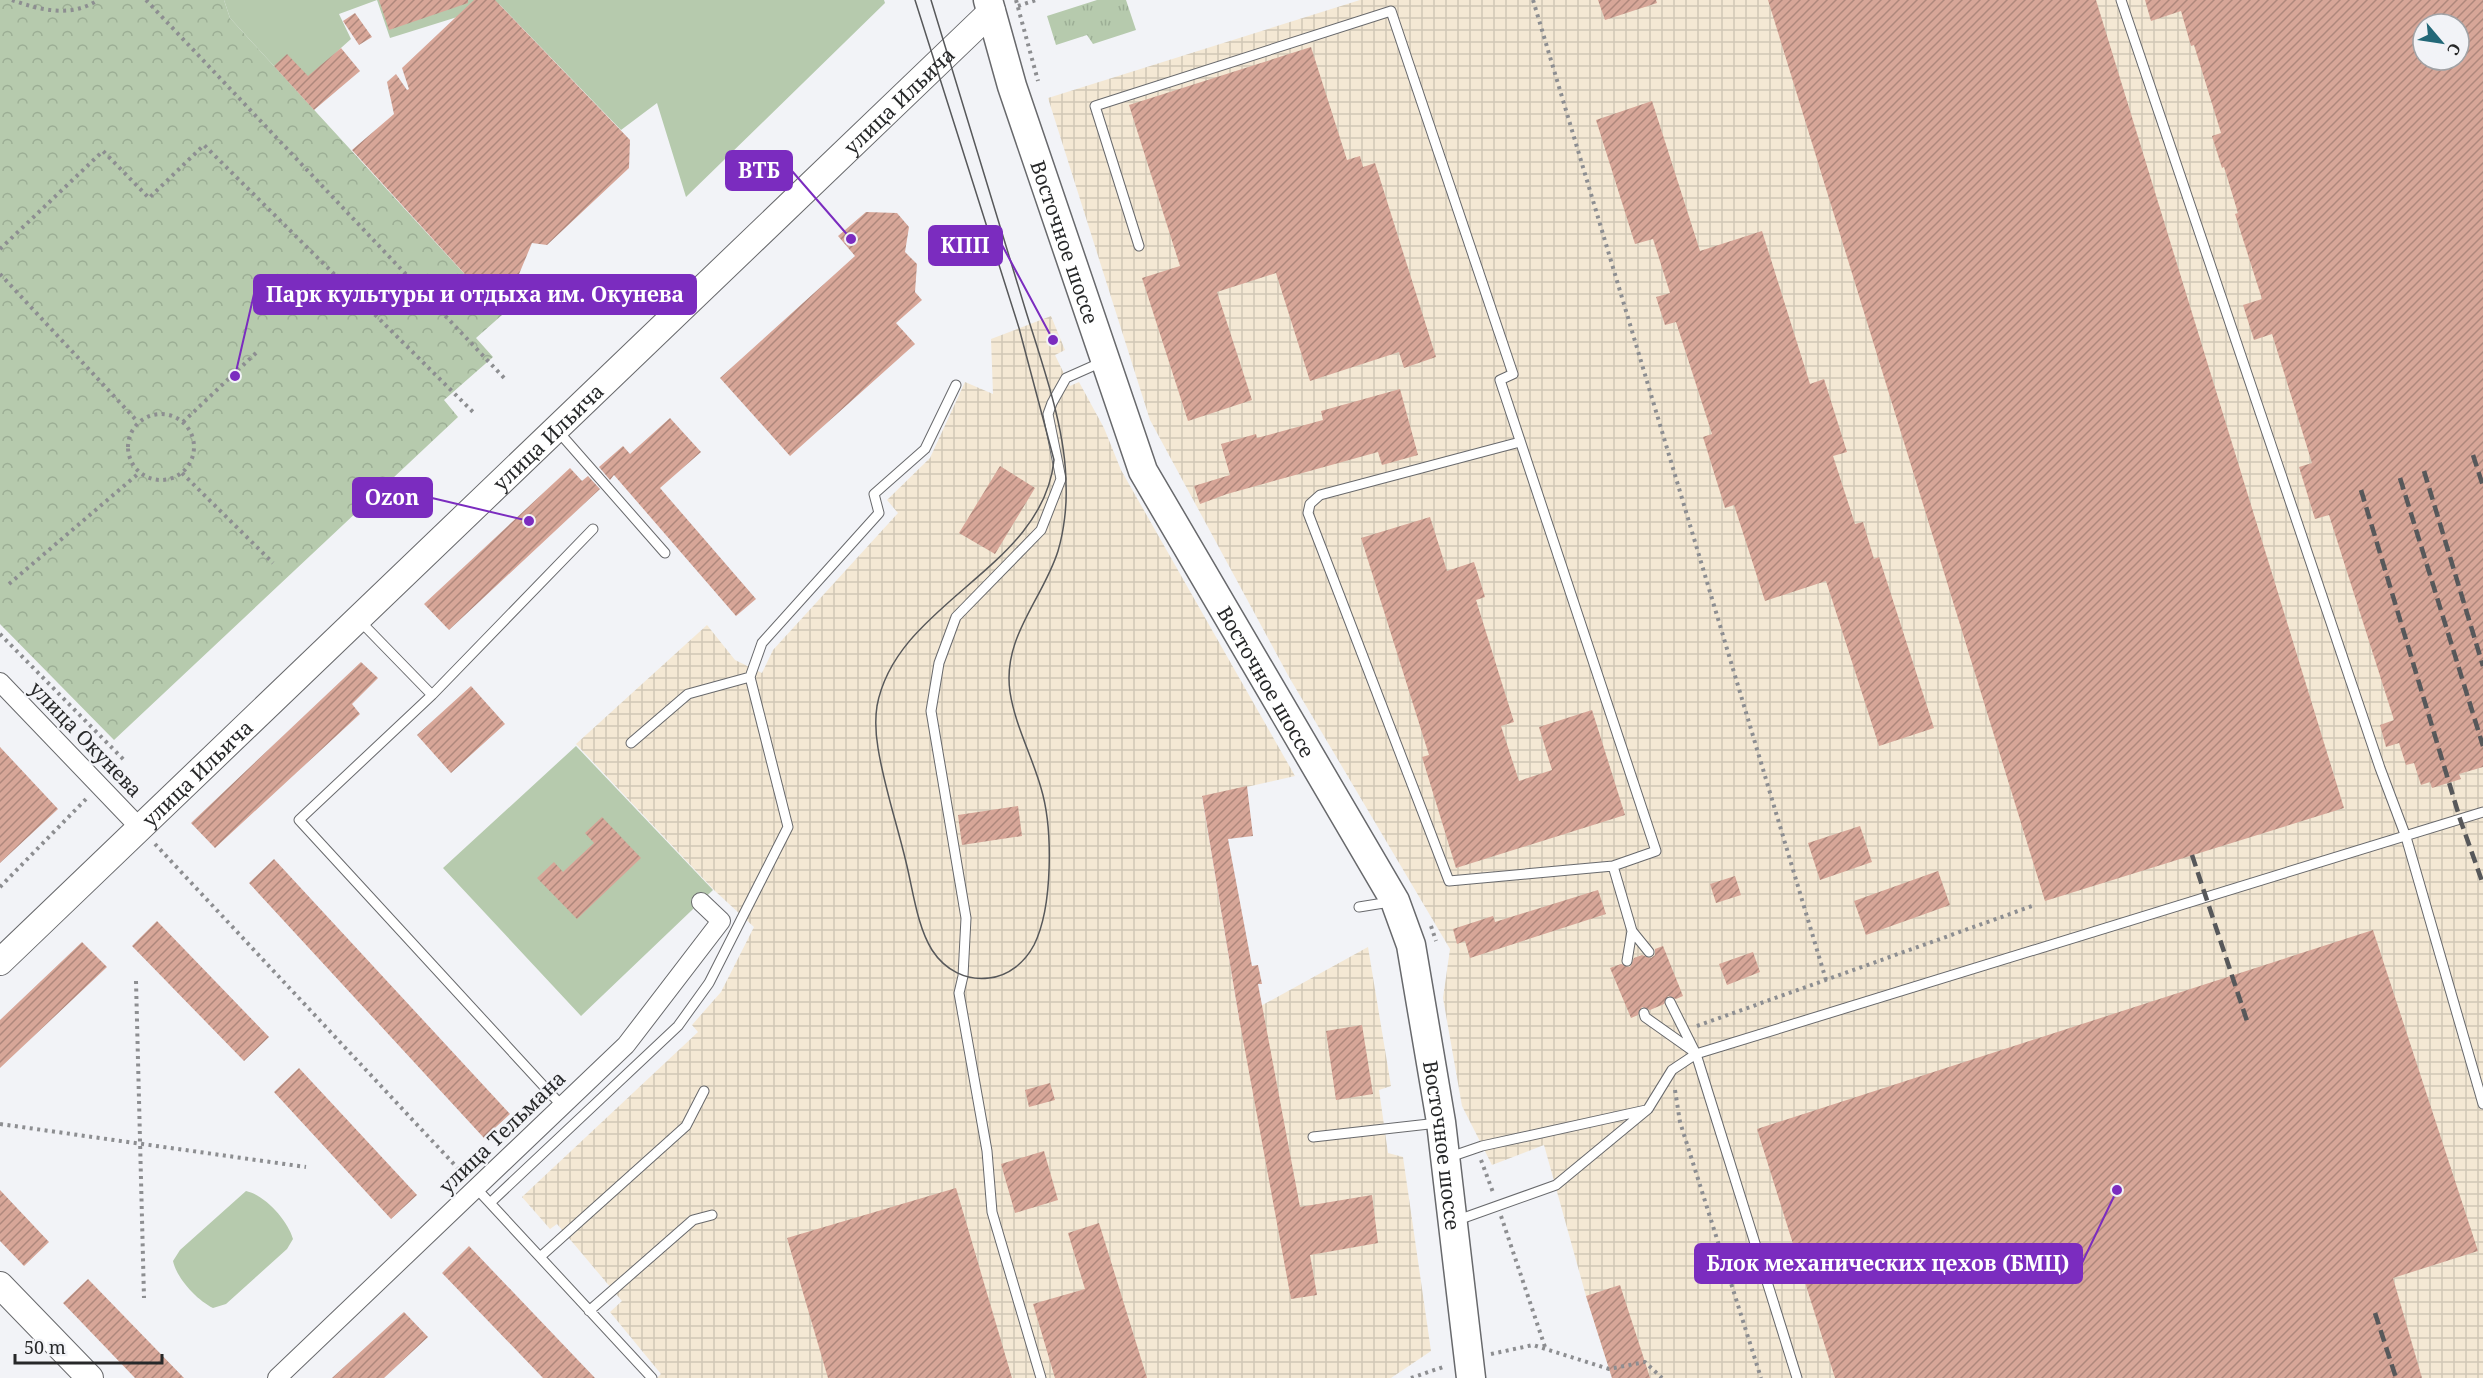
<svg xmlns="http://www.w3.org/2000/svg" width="2483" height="1378" viewBox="0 0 2483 1378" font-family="'Noto Serif',serif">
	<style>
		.industrial { fill: url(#industrial-grid); fill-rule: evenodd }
		.grass { fill: url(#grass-tufts) }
		.park { fill: url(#park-crowns) }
		.pitch { fill: #b6caad }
		.building { fill: url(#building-hatch); fill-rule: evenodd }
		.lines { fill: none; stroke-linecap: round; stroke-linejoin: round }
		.lane-casing { stroke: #68696c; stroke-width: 11 }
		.street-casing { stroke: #68696c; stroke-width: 20 }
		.secondary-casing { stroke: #68696c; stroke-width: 28 }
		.primary-casing { stroke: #68696c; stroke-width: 31 }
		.path { stroke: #8d8e91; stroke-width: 4; stroke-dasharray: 3 4.5; stroke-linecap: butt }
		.lane { stroke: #fff; stroke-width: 9 }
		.street { stroke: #fff; stroke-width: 18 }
		.secondary { stroke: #fff; stroke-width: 26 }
		.primary { stroke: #fff; stroke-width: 28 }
		.tram { stroke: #57585a; stroke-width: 1.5 }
		.rail { stroke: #57585a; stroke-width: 4.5; stroke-dasharray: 12 6; stroke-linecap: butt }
		.labels { text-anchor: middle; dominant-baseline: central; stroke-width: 4.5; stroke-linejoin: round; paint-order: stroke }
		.street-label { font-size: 20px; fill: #272829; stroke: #f2f3f7 }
		.leader { fill: none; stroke: #7b2cbf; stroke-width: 2 }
		.callout-dot { fill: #7b2cbf; stroke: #f2f3f7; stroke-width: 2 }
		.callout { fill: #7b2cbf; stroke: #7b2cbf; stroke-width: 2 }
		.callout-label { font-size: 21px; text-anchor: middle; font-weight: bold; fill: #fff }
	</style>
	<defs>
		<pattern id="industrial-grid" width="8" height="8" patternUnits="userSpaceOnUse" patternTransform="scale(1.5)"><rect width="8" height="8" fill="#f4e8d4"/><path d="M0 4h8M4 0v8" fill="none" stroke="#d1c7b6"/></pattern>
		<pattern id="grass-tufts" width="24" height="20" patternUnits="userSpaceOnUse" patternTransform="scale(1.5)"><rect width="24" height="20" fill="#b6caad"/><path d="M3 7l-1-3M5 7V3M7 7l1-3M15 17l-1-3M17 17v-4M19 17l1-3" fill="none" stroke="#9cae95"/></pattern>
		<pattern id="park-crowns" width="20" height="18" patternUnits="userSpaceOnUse" patternTransform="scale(1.5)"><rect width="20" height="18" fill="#b6caad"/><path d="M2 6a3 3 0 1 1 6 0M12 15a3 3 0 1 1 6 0" fill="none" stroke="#9cae95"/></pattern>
		<pattern id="building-hatch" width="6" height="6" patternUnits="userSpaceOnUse" patternTransform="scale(1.5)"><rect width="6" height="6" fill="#d7a698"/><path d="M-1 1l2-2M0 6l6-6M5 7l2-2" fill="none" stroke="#ae877c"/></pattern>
	</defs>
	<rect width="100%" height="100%" fill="#f2f3f7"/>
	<path class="industrial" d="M1360,0H2483V1378H1612L1586,1296L1544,1145L1492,1165L1462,1106L1443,998L1450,949L1289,677L1150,420L1048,98ZM2423,24H2459V60H2423Z
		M1051,316L1065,350L1055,355L1070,386L1079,382L1104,428L1121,470L1295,776L1202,797L1239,1018L1368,947L1391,1086L1379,1090L1388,1153L1403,1157L1431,1351L1391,1378H657L661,1374L610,1312L622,1301L557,1224L550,1229L522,1197L698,1032L692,1025L721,992L754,927L715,891L576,744L707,625L735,660L762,673L773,650L898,513L887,500L930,458L965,382L993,394L991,339Z"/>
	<path class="grass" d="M1097,0H1126L1136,30L1093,44L1087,35L1056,45L1047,16Z"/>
	<path class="park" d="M0,0H224L230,18L502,315L476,338L493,357L444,400L458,417L114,740L0,624Z"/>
	<path class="pitch" d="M224,0H884L885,3L686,197L657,103L621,130L499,4L390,38L377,0L339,14L351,39L295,89L230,18Z
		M576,746L713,890L581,1016L443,868Z
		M246,1191C265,1195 288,1221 293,1239L287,1249L226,1304L213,1308C197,1300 177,1279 173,1261L180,1250Z"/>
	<path class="building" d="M379,0H468V3L389,30Z
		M474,0H495L630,140L629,168L547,245L532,243L502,315L352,150L394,114L387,82L396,74L407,90L409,89L402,68Z
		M1598,0H1656L1657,3L1605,20Z
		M1768,0H2096L2344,808L2045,901Z
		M2145,0H2483V767L2459,774L2461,779L2432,788L2430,782L2421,785L2414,763L2406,765L2399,743L2386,747L2380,725L2394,720L2329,515L2315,519L2299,467L2312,463L2272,334L2254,340L2243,305L2262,299L2235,214L2238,213L2224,167L2222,168L2212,136L2221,133L2194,45L2191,46L2181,11L2151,21ZM2423,24H2459V60H2423Z
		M355,13L372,37L359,45L343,21Z
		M1311,47L1347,160L1360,156L1363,167L1375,163L1436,357L1404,368L1399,352L1310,381L1276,273L1217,292L1252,400L1188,421L1142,278L1180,266L1129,105Z
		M341,48L360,71L314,110L274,66L287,54L308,76Z
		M1652,101L1700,251L1762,231L1810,384L1824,379L1847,452L1833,456L1855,524L1863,522L1874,559L1879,557L1934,728L1879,746L1826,581L1765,601L1734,505L1725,508L1703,437L1712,434L1676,322L1665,325L1656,297L1670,293L1653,239L1635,244L1596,120Z
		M866,212L897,213L909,227L905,252L917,264L915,292L922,300L896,323L915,344L790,456L720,378L855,256L838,236Z
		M1400,389L1418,455L1382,465L1378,452L1227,494L1200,504L1194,486L1230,475L1221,444L1256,434L1257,438L1323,420L1321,411Z
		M670,418L701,452L660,488L756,599L736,616L614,475L610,480L599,467L623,446L630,454Z
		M1000,466L1035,488L995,554L959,533Z
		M570,468L582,481L588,476L600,489L449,630L424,604Z
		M1430,517L1447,571L1474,562L1485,597L1476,600L1514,722L1501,726L1519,781L1552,770L1539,727L1592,710L1625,815L1456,868L1422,757L1429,755L1361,538Z
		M361,662L378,678L352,704L360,714L215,848L191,823Z
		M471,686L505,724L451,773L417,735Z
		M0,747L58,809L0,863Z
		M1247,786L1253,836L1228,839L1252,966L1258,965L1262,984H1258L1300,1207L1372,1195L1378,1243L1310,1255L1317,1295L1291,1299L1239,1018L1202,796Z
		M1018,806L1022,836L962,845L958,815Z
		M602,817L641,858L577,919L537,878L554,862L563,872L594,843L585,833Z
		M1860,826L1872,862L1820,880L1808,843Z
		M274,859L510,1114L484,1138L249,883Z
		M1938,871L1950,905L1866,935L1854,901Z
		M1735,876L1741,895L1716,903L1710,884Z
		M1598,890L1606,914L1470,958L1465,941L1457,944L1453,929L1493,916L1495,922Z
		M157,921L269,1037L244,1061L132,946Z
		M2373,930L2478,1251L2393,1278L2422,1378H1835L1757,1129Z
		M82,942L107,967L0,1068V1020Z
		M1663,946L1683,996L1676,999L1668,996L1664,1004L1650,1010L1642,1007L1638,1015L1631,1018L1610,968L1621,964L1630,967L1634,958L1642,955L1651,958L1655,955V949Z
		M1753,952L1760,972L1727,985L1719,964Z
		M1362,1025L1373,1094L1336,1100L1326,1031Z
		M299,1068L417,1195L391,1219L274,1092Z
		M1050,1083L1055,1100L1029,1107L1025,1090Z
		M1044,1151L1058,1200L1015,1213L1001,1164Z
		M956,1188L1012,1378H828L787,1238Z
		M0,1190L49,1242L24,1266L0,1241Z
		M1099,1223L1147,1378H1055L1033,1304L1085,1289L1068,1233Z
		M469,1246L595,1378H543L442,1273Z
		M88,1279L184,1378H135L63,1303Z
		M1620,1285L1645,1362L1650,1378H1612L1586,1296Z
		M404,1312L428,1337L384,1378H332Z"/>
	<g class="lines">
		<defs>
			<path id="lane" d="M2121,0L2380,768L2406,837L2483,1104
				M1139,246L1095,106L1391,11L1513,374L1500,380L1656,851L1613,866L1449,881L1308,513L1310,504L1320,495L1520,442
				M557,430L665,553
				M358,619L432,695
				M631,743L688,694L750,677
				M1613,866L1632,931L1649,952
				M1359,907L1390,902
				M1627,961L1632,931
				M1670,1002L1696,1054L1797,1378
				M1644,1013L1645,1017L1693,1051
				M562,1106L299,820L432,695L593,529
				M1313,1137L1438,1123
				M1447,1158L1482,1146L1646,1110
				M476,1188L652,1378
				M490,1203L678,1026L709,983L788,827L750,677L762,643L879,513L874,494L925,449L956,385
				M1455,1221L1556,1185L1648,1109L1672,1070L1696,1054L2483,812
				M540,1257L686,1126L704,1091
				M589,1311L693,1220L712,1215
				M1041,1378L992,1212L987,1151L959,993L963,976L966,918L931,711L939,663L956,617L1041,530L1061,479L1048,414L1052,403L1066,378L1102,362"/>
			<path id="street" d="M0,682L140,828
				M277,1378L626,1045L721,921L701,902"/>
			<g id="secondary">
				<path id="s1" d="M0,962L992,11"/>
				<path d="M0,1285L90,1378"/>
			</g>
			<g id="primary">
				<path id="s2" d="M988,0L1012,86L1143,471L1395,901L1411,945L1441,1122L1471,1378"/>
			</g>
		</defs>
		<use href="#lane" class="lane-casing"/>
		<use href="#street" class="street-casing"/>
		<use href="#secondary" class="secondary-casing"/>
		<use href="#primary" class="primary-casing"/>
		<path class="path" d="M12,0C40,10 71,18 98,0
			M146,0L507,381
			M1016,0L1038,81
			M1533,0L1826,980
			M1018,6L1036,0
			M0,249L103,151L149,198L204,145L473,412
			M0,274L138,422
			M128 447a33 33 0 1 1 66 0a33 33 0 1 1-66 0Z
			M183,422L257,352
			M182,473L273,563
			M9,584L139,473
			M0,634L124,760
			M155,844L465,1176
			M0,887L88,797
			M1431,926L1436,941
			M136,981L144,1298
			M1697,1026L2035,905
			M1675,1090L1680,1122L1761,1378
			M0,1124L306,1167
			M1481,1160L1494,1195
			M1501,1216L1546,1350
			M1491,1354L1533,1345L1609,1369L1645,1362L1662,1378
			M1411,1378L1446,1366"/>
		<use href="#lane" class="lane"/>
		<use href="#street" class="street"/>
		<use href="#secondary" class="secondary"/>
		<use href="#primary" class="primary"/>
		<path class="tram" d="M915,0L1019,328L1054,460C1043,569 896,602 877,706C875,719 876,736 878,748C884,786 897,824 906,862C913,890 917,926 932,950C945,970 966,981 989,978C1009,976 1025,962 1034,945C1053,907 1053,828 1041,788C1032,756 1015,725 1010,692C1002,637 1043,599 1058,551C1064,531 1067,505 1066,485C1066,427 1041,361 1024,305C993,203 962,102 931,0"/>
		<path class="rail" d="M2473,455L2483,486
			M2424,471L2483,666
			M2400,478L2483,746
			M2361,490L2460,819L2483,884
			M2192,855L2248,1024
			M2375,1313L2396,1378"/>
	</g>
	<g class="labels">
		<g class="street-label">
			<text stroke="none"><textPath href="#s1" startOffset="1245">улица Ильича</textPath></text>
			<text stroke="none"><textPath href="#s2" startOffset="254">Восточное шоссе</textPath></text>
			<text stroke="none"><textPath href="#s1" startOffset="759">улица Ильича</textPath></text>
			<text stroke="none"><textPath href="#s2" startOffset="740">Восточное шоссе</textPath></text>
			<text transform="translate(86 739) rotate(46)">улица Окунева</text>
			<text stroke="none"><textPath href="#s1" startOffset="273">улица Ильича</textPath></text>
			<text transform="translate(502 1132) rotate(-44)">улица Тельмана</text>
			<text stroke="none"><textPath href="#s2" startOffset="1244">Восточное шоссе</textPath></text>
		</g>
	</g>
	<path class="leader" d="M851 239L792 171M1053 340L1002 245M235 376L254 294M529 521L432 498M2117 1190L2082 1263"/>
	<g class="callout-dot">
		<circle cx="851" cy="239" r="6"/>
		<circle cx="1053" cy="340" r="6"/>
		<circle cx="235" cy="376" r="6"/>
		<circle cx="529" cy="521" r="6"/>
		<circle cx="2117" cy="1190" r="6"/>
	</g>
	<g class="callout">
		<rect x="726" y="151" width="66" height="39" rx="6"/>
		<rect x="929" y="226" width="73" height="39" rx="6"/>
		<rect x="254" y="275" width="442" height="39" rx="6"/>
		<rect x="353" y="478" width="79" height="39" rx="6"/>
		<rect x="1695" y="1244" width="387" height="39" rx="6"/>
	</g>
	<g class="callout-label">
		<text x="759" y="178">ВТБ</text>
		<text x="965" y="253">КПП</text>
		<text x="475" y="302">Парк культуры и отдыха им. Окунева</text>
		<text x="392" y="505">Ozon</text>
		<text x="1888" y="1271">Блок механических цехов (БМЦ)</text>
	</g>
	<g transform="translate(2441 42) rotate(119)"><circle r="28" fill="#f2f3f7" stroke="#a1a2a5" stroke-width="1.5"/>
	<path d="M0-4.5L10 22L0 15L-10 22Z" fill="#236878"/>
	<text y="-9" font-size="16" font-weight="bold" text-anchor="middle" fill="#272829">С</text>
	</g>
	<path d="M15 1354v9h147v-9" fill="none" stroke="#272829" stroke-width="3"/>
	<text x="24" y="1354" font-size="18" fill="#272829" stroke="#f2f3f7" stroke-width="4.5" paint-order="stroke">50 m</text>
</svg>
